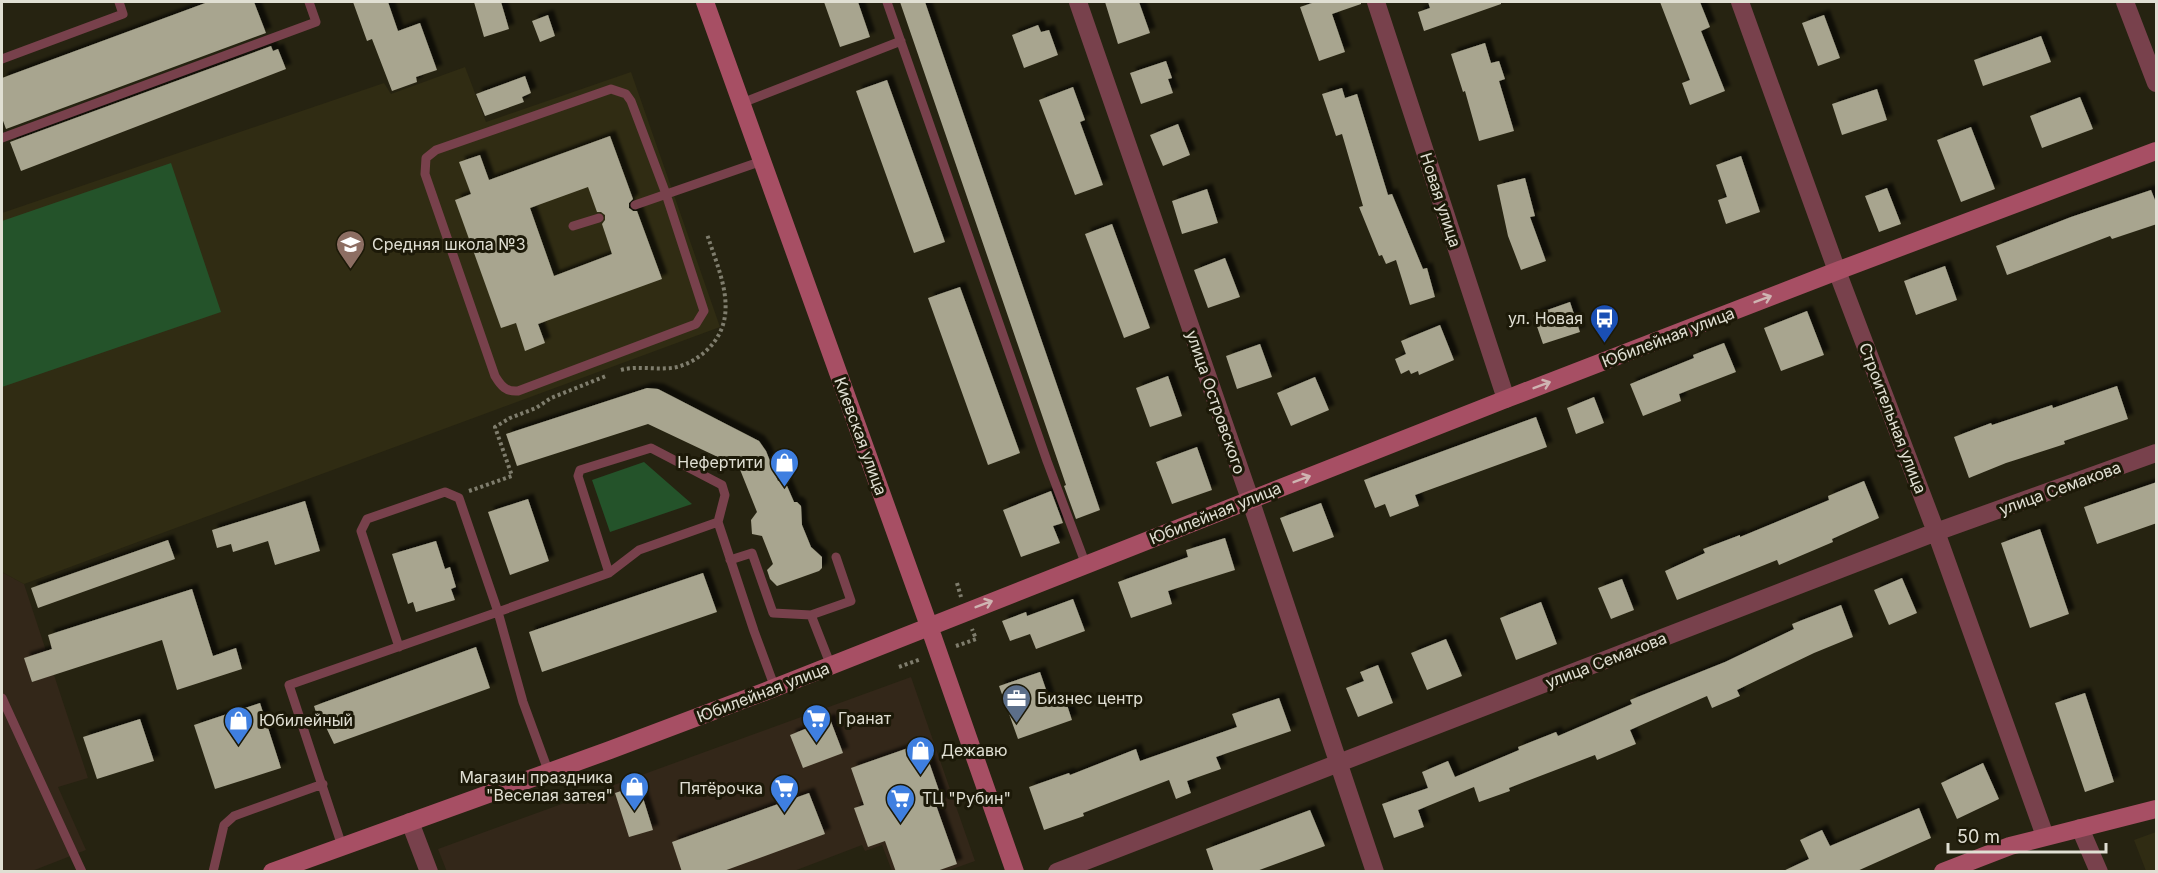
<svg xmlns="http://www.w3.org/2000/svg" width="2158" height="873" viewBox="0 0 2158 873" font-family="Inter,sans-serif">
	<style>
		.commercial { fill: #332719 }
		.built { fill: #302c13 }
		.green { fill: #24532a }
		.building { fill: #a8a58f; fill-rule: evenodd; filter: url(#shadow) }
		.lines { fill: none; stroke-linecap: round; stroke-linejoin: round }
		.path { stroke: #7f7d6d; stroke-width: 4; stroke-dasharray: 3 3; stroke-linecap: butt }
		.lane { stroke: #78414c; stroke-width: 9 }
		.street { stroke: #78414c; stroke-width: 18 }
		.secondary { stroke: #a74f64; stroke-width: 18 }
		.oneway { stroke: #cfb4b2 }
		.labels { text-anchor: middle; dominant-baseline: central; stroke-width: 6; stroke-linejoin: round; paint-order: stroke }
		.street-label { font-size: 16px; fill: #e0dfd3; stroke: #1c1908 }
		.poi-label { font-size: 16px; fill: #e0dfd3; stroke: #1c1908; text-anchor: start }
	</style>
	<defs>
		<filter id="shadow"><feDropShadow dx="5.5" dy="-5.5" stdDeviation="1.5" flood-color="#0009"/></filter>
	</defs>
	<rect width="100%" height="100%" fill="#262311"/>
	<path class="commercial" d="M2,572L24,584L88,778L58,787L86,850L32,871H2Z
		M911,677L975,861L947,871H892L882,845L865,851L862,845L794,871L447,872L438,849Z"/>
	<path class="built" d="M465,67L486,122L631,72L720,327L24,584L2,572V213L384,83L391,94Z
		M2156,832V871H2146L2134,840Z"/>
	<path class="green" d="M171,163L221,312L2,387V221Z
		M644,462L692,504L610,532L592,480Z"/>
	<path class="building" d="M208,2H254L266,33L6,129L2,118V78Z
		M353,2H388L398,31L420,23L437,70L416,77L417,82L392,91L372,39L367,41Z
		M474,2H501L509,29L484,37Z
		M824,2H858L870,37L840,47Z
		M900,2H925L1100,510L1076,519L1064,486L1066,485Z
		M1105,2H1139L1150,33L1118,44Z
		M1315,2H1361V4L1332,14L1345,52L1319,61L1300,7Z
		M1428,2H1501V4L1424,31L1418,12L1430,8Z
		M1660,2H1700L1710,27L1701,31L1725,91L1690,105L1682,83L1690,80Z
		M548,15L555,36L540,42L532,21Z
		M1824,15L1840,58L1818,66L1802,23Z
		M1038,25L1041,32L1049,30L1058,55L1024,68L1012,35Z
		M2041,36L2051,62L1983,86L1974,60Z
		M1485,43L1491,63L1499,61L1505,79L1499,81L1514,131L1479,141L1465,91L1463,92L1451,54Z
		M271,46L273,51L278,49L286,69L21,171L10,142Z
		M1166,61L1172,78L1168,79L1173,93L1141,104L1130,73Z
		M525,76L531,93L522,97L524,102L485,116L476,94Z
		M887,80L945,242L914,253L856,91Z
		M1073,87L1085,120L1080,122L1103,185L1075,195L1039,100Z
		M1342,88L1345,98L1357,94L1388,195L1392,194L1423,269L1427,268L1435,297L1410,305L1396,260L1386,264L1382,255L1379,256L1359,207L1363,206L1342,134L1336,136L1322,94Z
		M1877,89L1887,120L1842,135L1832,104Z
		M2080,97L2093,129L2042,148L2030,116Z
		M1178,124L1190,155L1163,166L1150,135Z
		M1971,127L1995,189L1961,202L1937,140Z
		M610,136L633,199L629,203V208L633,211H637L662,279L538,324L545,343L525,351L516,323L501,328L455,200L471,194L459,162L480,155L489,180ZM588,187L597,212H601L605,215V220L602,224L612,254L554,276L530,208Z
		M1741,156L1760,212L1726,224L1718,200L1727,197L1716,165Z
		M1525,178L1535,216L1530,217L1546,261L1521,270L1508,236L1497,185Z
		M1887,188L1901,224L1879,232L1865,196Z
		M1207,189L1218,223L1182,234L1172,201Z
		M2151,190L2157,205V224L2112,239L2110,236L2007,275L1996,246L2071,217Z
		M1112,224L1150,328L1124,338L1085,234Z
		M1225,258L1240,297L1208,308L1194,270Z
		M1945,266L1957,300L1916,315L1904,281Z
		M960,287L1020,453L988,465L928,298Z
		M1570,302L1580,332L1543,344L1533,315Z
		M1807,311L1824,355L1781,371L1764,328Z
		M1440,325L1454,360L1419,375L1418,371L1411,374L1409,370L1401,374L1395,359L1406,354L1401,341Z
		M1724,343L1736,372L1679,394L1681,401L1643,416L1630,384L1694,358L1693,355Z
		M1260,344L1272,377L1237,389L1226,356Z
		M1168,376L1182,416L1150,427L1136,388Z
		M1315,377L1329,410L1291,426L1277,393Z
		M2117,386L2128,419L2064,441L2065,444L2006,463L1969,478L1954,437L1991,423L1992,425L2052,405L2053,408Z
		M647,388L658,389L759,441L766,451L778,481L784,479L794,502H797L801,506L802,525L811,547L822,557V568L819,571L777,586L770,579L767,570L773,564L762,536L752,534L751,520L757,512L739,467L648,424L517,466L506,434Z
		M1594,397L1604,423L1576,434L1567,408Z
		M1536,417L1547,447L1415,495L1419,506L1390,517L1385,504L1375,508L1364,480Z
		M1197,447L1212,490L1172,504L1156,462Z
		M1864,481L1879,518L1832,539L1833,542L1779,565L1777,560L1677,600L1665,571L1705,553L1703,549L1740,535V537L1829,500L1828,496Z
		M2157,482V523L2097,544L2084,507Z
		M1051,491L1063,523L1053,526L1060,543L1021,557L1003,510Z
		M528,499L549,561L510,575L488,512Z
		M305,501L320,551L275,565L268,541L233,552L231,544L217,548L212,530Z
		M1321,503L1334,537L1293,552L1280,518Z
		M2040,529L2069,614L2030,628L2001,543Z
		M1225,538L1235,570L1168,591L1172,604L1131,618L1118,582L1188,557L1186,550Z
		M168,540L175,559L38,608L31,588Z
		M436,541L445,569L450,567L456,587L451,589L455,600L416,612L413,602L408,604L392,554Z
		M703,573L717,612L542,672L529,632Z
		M1902,578L1917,613L1889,625L1874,590Z
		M1622,579L1634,610L1611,619L1598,588Z
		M192,589L213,656L236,648L242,669L177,690L162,640L32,682L24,658L52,649L48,635Z
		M1073,599L1085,631L1036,649L1030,634L1010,641L1002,621L1026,612L1027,616Z
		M1541,602L1557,644L1516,660L1500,618Z
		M1841,605L1853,637L1814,653L1737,690L1740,696L1712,708L1707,696L1630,730L1636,744L1597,760L1595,755L1509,788L1510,791L1479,802L1474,787L1418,810L1424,827L1394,838L1382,804L1428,788L1422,772L1448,761L1455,777L1519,750L1518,747L1556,732L1558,736L1632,704L1630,700L1725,662L1794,629L1792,624Z
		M1446,639L1462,676L1427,690L1411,653Z
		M476,647L490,688L334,744L323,721L319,722L314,706Z
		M1378,665L1393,703L1358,717L1346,688L1364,681L1360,672Z
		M1040,672L1051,704L1065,699L1072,720L1018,739L999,686Z
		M2085,693L2114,782L2085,792L2055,703Z
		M1279,698L1291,731L1216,757L1221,769L1187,781L1191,793L1176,799L1169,780L1083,813L1084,816L1044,830L1029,787L1069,773L1070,775L1136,749L1140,761L1237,727L1232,714Z
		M260,703L281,768L215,789L194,725Z
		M140,719L154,761L97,779L83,737Z
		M830,719L843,753L803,768L790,735Z
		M911,747L917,763L928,759L943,802L936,805L957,864L934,872H896L885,841L868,847L854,808L864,805L851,768Z
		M1983,763L1999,799L1957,819L1941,783Z
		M639,785L653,830L629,837L615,793Z
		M809,793L825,834L721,872H682L672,842Z
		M1919,808L1931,838L1855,872H1781L1809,859L1800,840L1822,830L1830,846Z
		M1310,810L1325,846L1254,872H1214L1206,849Z"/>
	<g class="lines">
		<path class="path" d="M621,370C639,365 658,371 677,367C689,364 700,357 709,348C741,315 719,272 707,234
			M469,491L512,476L495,427L510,418L536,408L551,398L606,376
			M957,583L961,597
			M956,646L976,639L972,629
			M899,667L921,659"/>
		<path class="lane" d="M887,2L1047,461L1086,565
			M2,59L123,14L119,2
			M611,89L626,94L631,101L666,194L704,311L696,324L518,391C506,392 501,386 495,376L425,174L426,158L436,150Z
			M742,103L901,41
			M2,138L316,22L309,2
			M635,205L762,161
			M573,226L599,218
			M730,560L752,553L773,613L811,615
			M609,573L578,476L580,470L651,448L722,485L725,495L718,522
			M399,647L361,531L367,519L445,492L459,498L498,612L523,702L549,773
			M831,666L811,615L851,601L836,557
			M2,698L82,872
			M342,846L289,685L609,573L639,550L718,522L754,631L775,688
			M213,872L224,825L234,816L323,784"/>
		<path class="street" d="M1078,2L1250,499L1375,872
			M1376,2L1506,399
			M1740,2L1837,271L1936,532L2045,836
			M2125,2L2156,83
			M410,822L429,872
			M2080,828L2099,872
			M1057,872L1936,532L2156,453"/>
		<path class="secondary" d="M705,2L929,626L1015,872
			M272,872L610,750L764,692L1506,399L1837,271L2156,151
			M1943,872L2010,846L2156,809"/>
	</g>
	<defs><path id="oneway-shaft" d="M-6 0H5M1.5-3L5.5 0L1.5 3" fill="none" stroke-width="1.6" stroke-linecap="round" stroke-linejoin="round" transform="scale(1.5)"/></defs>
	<g class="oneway">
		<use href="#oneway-shaft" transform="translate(1763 299) rotate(-21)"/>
		<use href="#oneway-shaft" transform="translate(1542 385) rotate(-21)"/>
		<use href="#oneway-shaft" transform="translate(1302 479) rotate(-21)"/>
		<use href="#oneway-shaft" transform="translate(984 604) rotate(-21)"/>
	</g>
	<defs>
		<symbol id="school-pin" viewBox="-11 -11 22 30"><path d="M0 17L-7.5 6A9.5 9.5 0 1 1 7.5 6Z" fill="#8d6e63" stroke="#1c1908"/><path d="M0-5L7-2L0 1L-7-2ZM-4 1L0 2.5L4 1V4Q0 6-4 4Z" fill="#fff"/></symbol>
		<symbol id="bus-pin" viewBox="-11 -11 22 30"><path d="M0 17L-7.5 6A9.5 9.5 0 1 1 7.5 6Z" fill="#1a4fb4" stroke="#1c1908"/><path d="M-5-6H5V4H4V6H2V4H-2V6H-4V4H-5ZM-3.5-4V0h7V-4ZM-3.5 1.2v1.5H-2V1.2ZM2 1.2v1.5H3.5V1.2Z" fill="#fff"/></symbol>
		<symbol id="shop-pin" viewBox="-11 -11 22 30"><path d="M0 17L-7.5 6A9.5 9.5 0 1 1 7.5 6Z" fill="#3f7fe0" stroke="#1c1908"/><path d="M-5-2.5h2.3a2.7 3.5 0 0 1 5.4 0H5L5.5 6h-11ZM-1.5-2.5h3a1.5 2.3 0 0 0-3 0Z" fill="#fff"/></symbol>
		<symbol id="office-pin" viewBox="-11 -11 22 30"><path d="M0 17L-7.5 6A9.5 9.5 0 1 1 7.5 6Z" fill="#5c6f8a" stroke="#1c1908"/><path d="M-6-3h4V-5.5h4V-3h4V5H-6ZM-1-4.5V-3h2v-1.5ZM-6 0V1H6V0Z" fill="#fff"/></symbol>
		<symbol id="supermarket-pin" viewBox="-11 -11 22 30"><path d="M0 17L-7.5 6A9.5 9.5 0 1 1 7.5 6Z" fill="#3f7fe0" stroke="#1c1908"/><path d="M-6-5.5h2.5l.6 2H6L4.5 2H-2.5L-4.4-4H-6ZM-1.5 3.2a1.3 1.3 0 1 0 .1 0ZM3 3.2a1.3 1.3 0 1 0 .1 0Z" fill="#fff"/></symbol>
	</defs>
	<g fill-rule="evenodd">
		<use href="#school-pin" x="334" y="228" width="33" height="45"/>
		<use href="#bus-pin" x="1588" y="302" width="33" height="45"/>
		<use href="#shop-pin" x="768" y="446" width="33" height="45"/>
		<use href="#office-pin" x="1000" y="682" width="33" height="45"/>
		<use href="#supermarket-pin" x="800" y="702" width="33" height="45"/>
		<use href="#shop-pin" x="222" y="704" width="33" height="45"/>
		<use href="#shop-pin" x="904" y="734" width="33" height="45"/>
		<use href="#shop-pin" x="618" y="770" width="33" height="45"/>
		<use href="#supermarket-pin" x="768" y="772" width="33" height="45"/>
		<use href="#supermarket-pin" x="884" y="782" width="33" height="45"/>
	</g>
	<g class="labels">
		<g class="street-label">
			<text transform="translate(1441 200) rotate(72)">Новая улица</text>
			<text transform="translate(1668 337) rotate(-21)">Юбилейная улица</text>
			<text transform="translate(1216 402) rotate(71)">улица Островского</text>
			<text transform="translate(1893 418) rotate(69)">Строительная улица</text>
			<text transform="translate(861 436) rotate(70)">Киевская улица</text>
			<text transform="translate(2060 488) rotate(-20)">улица Семакова</text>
			<text transform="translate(1215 513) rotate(-22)">Юбилейная улица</text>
			<text transform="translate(1606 660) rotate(-21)">улица Семакова</text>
			<text transform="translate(763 692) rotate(-21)">Юбилейная улица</text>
		</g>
		<g class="poi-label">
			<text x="372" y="244">Средняя школа №3</text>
			<text x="1583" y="318" text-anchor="end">ул. Новая</text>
			<text x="763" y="462" text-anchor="end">Нефертити</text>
			<text x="1037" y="698">Бизнес центр</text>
			<text x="838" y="718">Гранат</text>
			<text x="259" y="720">Юбилейный</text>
			<text x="941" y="750">Дежавю</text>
			<text x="613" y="777" text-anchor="end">Магазин праздника<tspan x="613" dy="18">"Веселая затея"</tspan></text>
			<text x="763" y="788" text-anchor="end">Пятёрочка</text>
			<text x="922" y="798">ТЦ "Рубин"</text>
		</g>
	</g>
	<rect width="2158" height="873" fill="none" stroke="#e0dfd3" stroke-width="6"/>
	<path d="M1948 843v9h158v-9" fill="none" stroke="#e0dfd3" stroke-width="3"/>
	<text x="1957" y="843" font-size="18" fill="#e0dfd3" stroke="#1c1908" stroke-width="4.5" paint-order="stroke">50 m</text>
</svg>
